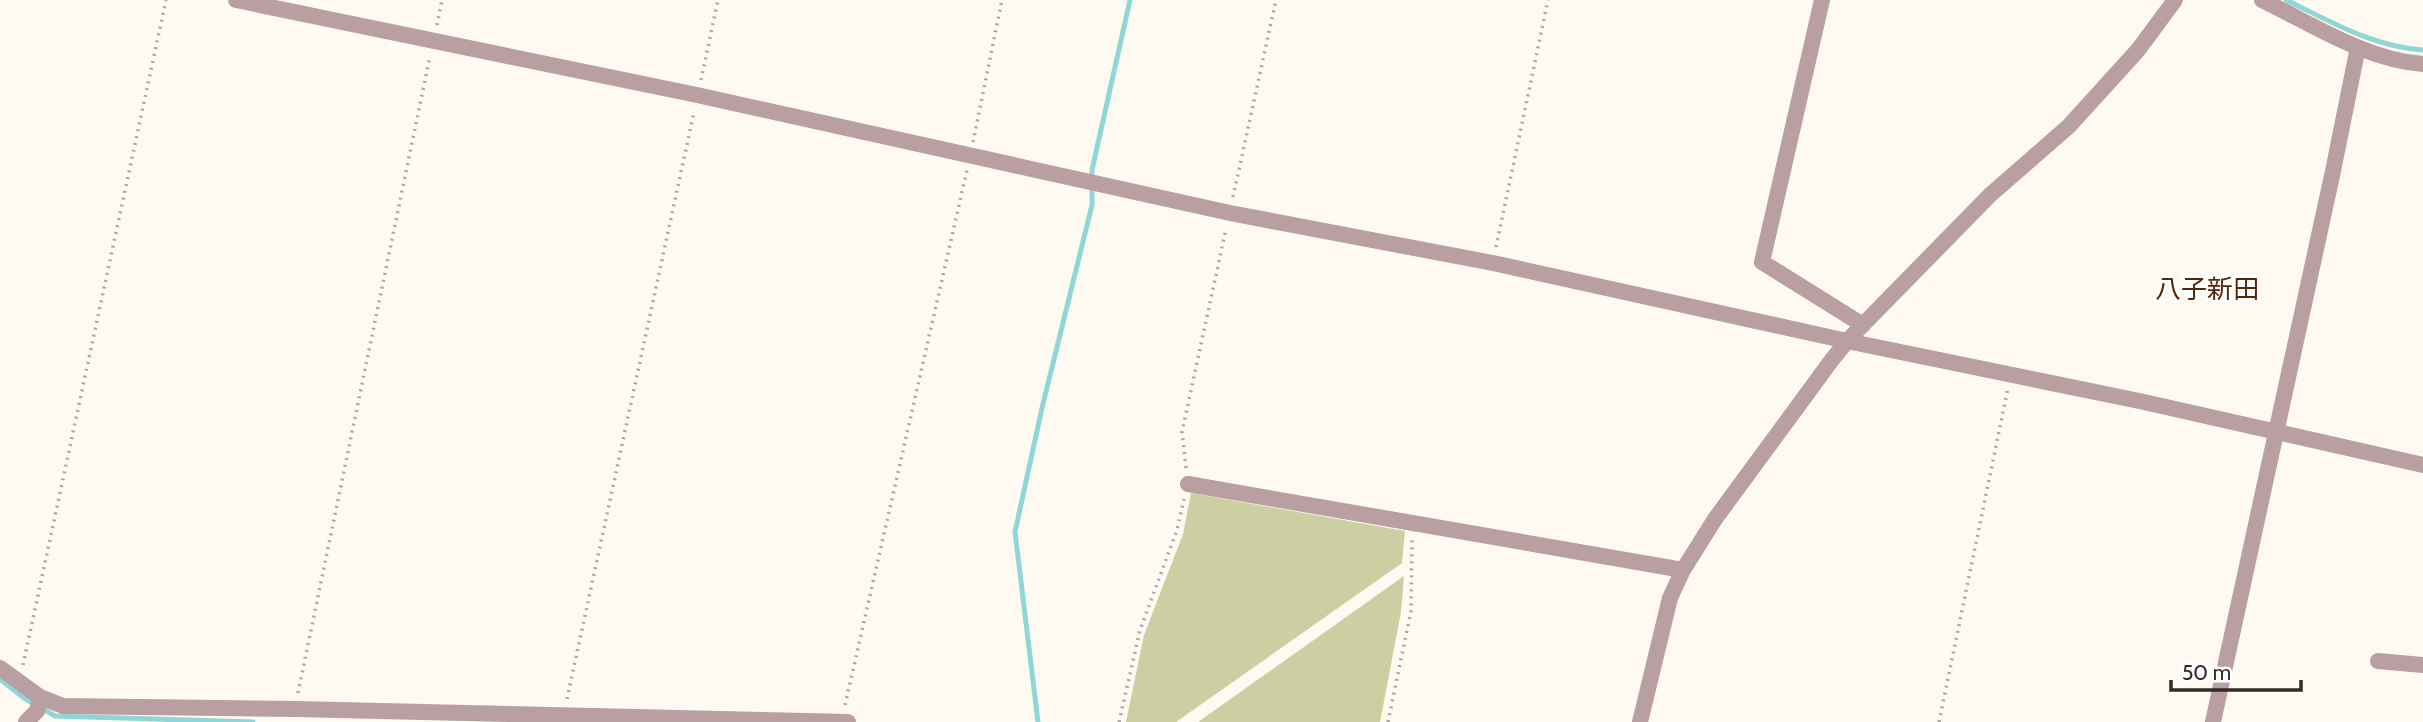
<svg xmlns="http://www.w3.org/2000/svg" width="2423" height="722" viewBox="0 0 2423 722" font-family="Cabin,'Noto Sans JP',sans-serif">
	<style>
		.green { fill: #cccfa2 }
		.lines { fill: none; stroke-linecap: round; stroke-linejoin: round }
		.stream { stroke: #8fd6d7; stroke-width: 5 }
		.path { stroke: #aca8a0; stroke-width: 3.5; stroke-dasharray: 2 5; stroke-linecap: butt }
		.minor { stroke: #b99ea2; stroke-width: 16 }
		.labels { text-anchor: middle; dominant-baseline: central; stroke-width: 6; stroke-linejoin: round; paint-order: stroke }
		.quarter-label { font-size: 26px; fill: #552706; stroke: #fff }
	</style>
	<rect width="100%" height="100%" fill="#fffaf1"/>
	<path class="green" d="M1191,493L1405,531L1402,563L1176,722H1126L1144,635L1183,534Z
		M1404,576L1401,612L1380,722H1198Z"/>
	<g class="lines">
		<path class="stream" d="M2286,0C2330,21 2373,47 2423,50
			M0,679L24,698L55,716L253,722
			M1038,722L1015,532L1042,408L1092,205V170L1130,0"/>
		<path class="path" d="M437,25L442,0
			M701,80L718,0
			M973,142L1002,0
			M1233,197L1276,0
			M1496,247L1548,0
			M1186,468L1182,432L1226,229
			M23,665L166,0
			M298,693L430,56
			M567,699L694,112
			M845,705L967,170
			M1119,722L1140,630L1177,530L1184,499
			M1388,722L1411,611L1412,537
			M1939,722L2008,388"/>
		<path class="minor" d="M236,0L697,95L1230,213L1493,263L1847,341L2144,402L2423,465
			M1822,0L1762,262L1863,325
			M2262,0C2312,24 2366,60 2423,64
			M1188,484L1683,570
			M2378,661L2423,665
			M0,668L40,697L63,706L295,709L848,722
			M26,722L37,711L40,697
			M1640,722L1670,598L1683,570L1715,519L1831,361L1847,341L1990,195L2069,126L2138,50L2175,0
			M2213,722L2333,171L2358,47"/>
	</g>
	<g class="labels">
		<g class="quarter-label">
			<text x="2207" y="289">八子新田</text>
		</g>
	</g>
	<path d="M2171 680v10h130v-10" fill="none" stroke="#2f2c27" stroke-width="3.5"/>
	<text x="2182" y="680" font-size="21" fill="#2f2c27" stroke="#ffffff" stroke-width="5" paint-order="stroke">50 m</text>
</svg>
